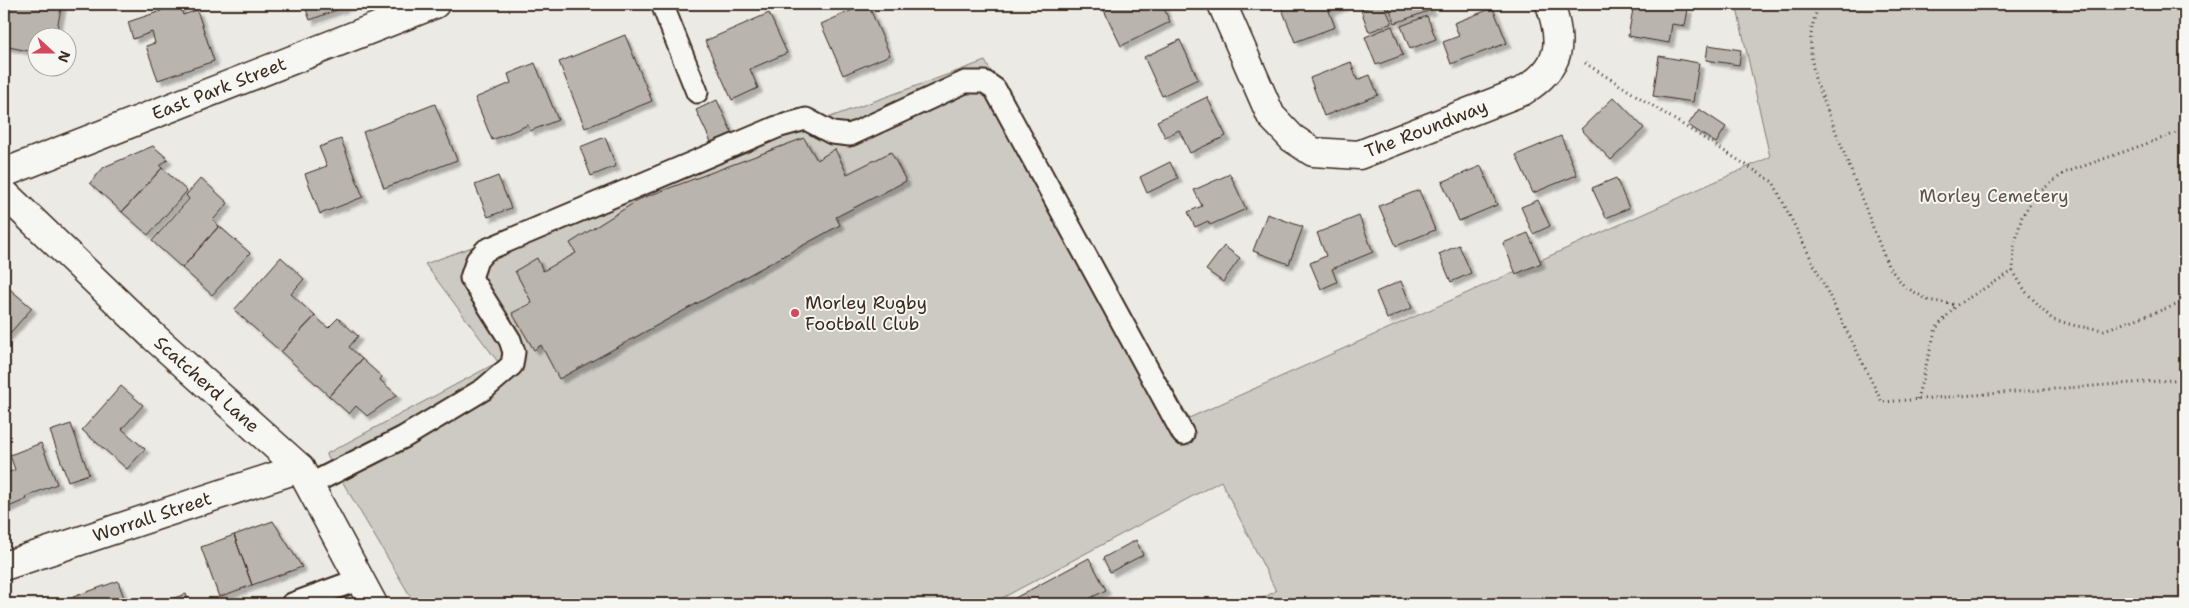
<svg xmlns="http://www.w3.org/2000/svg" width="2189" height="608" viewBox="0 0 2189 608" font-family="'Shantell Sans',sans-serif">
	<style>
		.green { fill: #cdcac4; stroke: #847a71 }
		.building { fill: #bab4ae; stroke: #3b2a1e; filter: url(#shadow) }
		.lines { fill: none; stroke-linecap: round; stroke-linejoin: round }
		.lane-casing { stroke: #3b2a1e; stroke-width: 25 }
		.street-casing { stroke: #3b2a1e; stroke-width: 31 }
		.secondary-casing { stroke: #3b2a1e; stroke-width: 31 }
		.path { stroke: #3b2a1e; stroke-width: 3; stroke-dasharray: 1 4; stroke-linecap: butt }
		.lane { stroke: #f6f6f2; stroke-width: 21 }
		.street { stroke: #f6f6f2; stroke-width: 28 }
		.secondary { stroke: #f6f6f2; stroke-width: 28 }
		.poi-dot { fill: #d1495b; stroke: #f6f6f2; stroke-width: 2 }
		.labels { text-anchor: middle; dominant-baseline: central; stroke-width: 4; stroke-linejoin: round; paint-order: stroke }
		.street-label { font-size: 18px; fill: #3b2a1e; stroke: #f6f6f2 }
		.park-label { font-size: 18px; fill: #605248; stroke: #f6f6f2 }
		.poi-label { font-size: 18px; fill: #3b2a1e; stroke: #f6f6f2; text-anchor: start }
	</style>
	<defs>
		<filter id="shadow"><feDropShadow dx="4.5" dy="4.5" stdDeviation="1" flood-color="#0004"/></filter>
	</defs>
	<rect width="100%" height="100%" fill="#ebeae5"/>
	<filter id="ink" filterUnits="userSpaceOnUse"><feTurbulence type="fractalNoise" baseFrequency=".02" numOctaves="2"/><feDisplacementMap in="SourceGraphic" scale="10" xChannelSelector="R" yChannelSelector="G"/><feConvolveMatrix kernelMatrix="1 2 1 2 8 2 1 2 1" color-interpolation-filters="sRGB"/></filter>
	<g filter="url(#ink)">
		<path class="green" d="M1736,4H2185V604H1252L1276,591L1221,481L991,604H415L326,454L498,362L425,264L985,61L1189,418L1770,157Z"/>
		<path class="building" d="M4,4H62L55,38H38V53L4,46Z
			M159,4H180L183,15L197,10L214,61L158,80L146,46L155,43L152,32L133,39L128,22L161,11Z
			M304,4H352L310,20Z
			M866,4H868L890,55L843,75L821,24Z
			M1101,4H1162L1170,22L1121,46Z
			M1280,4H1345V5L1329,11L1335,27L1295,42Z
			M1378,4H1384L1392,23L1369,32L1361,10Z
			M1393,4H1429L1431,10L1395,23L1388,5Z
			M1634,4H1655L1688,9L1685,26L1672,24L1669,43L1628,36Z
			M1493,8L1507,43L1451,64L1443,42L1459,36L1454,23Z
			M769,13L787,53L750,69L758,88L732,100L705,41Z
			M1427,16L1436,39L1410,49L1401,26Z
			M1392,26L1403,55L1376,65L1365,37Z
			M625,35L652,101L585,128L559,62Z
			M1180,40L1198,79L1162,96L1144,57Z
			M1708,45L1741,50L1739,65L1706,60Z
			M1659,56L1699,63L1693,102L1653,96Z
			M1351,62L1357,80L1370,75L1378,95L1324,116L1310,78Z
			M535,63L558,120L530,131L528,125L492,140L475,98L511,83L508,74Z
			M1207,97L1226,136L1190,153L1179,130L1165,137L1157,121Z
			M1614,97L1644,128L1611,160L1581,129Z
			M717,100L732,133L711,142L696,110Z
			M435,104L457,160L384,188L363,132Z
			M1699,109L1726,127L1716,143L1688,125Z
			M1561,136L1577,175L1533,193L1516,155Z
			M605,137L616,166L591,176L580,147Z
			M804,138L817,160L835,149L847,174L891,152L906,181L836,217L840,225L559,379L541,345L534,350L512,313L532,303L515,271L537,258L543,271L576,253L570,243L640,199Z
			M341,139L363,197L320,214L305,174L327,166L319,147Z
			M153,146L168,159L160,166L162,168L122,212L90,183L104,167Z
			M1170,162L1178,178L1147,193L1140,177Z
			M1481,166L1497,205L1459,221L1442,182Z
			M162,168L187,191L148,235L122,212Z
			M1230,174L1246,209L1210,225L1208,221L1195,227L1188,212L1202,206L1194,190Z
			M498,176L511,208L488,217L475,185Z
			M201,178L228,203L213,220L219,226L182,268L152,241L189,199L186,195Z
			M1616,178L1629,208L1606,218L1592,188Z
			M1419,190L1435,230L1396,246L1379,206Z
			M1538,200L1550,226L1533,234L1521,207Z
			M1267,214L1303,227L1289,264L1253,251Z
			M1359,216L1373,252L1332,269L1337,282L1321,289L1310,263L1326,256L1317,233Z
			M219,226L250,253L212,295L182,268Z
			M1528,233L1541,263L1516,274L1503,243Z
			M1459,245L1471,273L1451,282L1439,254Z
			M1224,246L1240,258L1223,282L1206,270Z
			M281,257L304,279L291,294L315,316L281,352L234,310Z
			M1401,281L1412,308L1387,319L1376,292Z
			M5,285L32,308L4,340V287Z
			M315,316L328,328L338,318L358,336L349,347L362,359L329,396L281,352Z
			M362,359L382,377L380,380L397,395L367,416L356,406L349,414L329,396Z
			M121,386L143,405L122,429L145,449L127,469L82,430Z
			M71,424L89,474L68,481L50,431Z
			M41,443L57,484L25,497L27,499L4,509V464L7,473L15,470L10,455Z
			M273,521L302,567L252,585L234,535Z
			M234,535L252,585L219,597L201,547Z
			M1136,540L1143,555L1110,572L1103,558Z
			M1089,558L1106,590L1079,604H1004Z
			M118,581L126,604H76L73,597Z
			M186,594L190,604H156Z"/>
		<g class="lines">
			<defs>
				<path id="lane" d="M662,4L697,92
					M309,485L404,437L484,389L512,365L514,352L510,340L471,278L477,260L486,250L777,127L806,119L832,133L850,135L965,82H985L995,89L1183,434
					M292,604L360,579"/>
				<g id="street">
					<path id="s1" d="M1222,4L1271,116L1292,138L1313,152L1359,155L1523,91C1561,67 1564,45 1550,4"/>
					<path id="s2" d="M4,173L435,4"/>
					<path id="s3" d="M4,566L300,468"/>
				</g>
				<g id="secondary">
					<path id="s4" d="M4,193L154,337L300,468L373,604"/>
				</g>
			</defs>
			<use href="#lane" class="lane-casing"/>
			<use href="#street" class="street-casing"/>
			<use href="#secondary" class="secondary-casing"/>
			<path class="path" d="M1819,4C1808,35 1809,46 1815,78L1888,266L1904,286L1928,300L1957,305L2013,271
				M1585,63L1773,182L1882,402L2185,379
				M2185,130L2064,173L2037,194L2022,216L2014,247L2013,271L2026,292L2052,319L2076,326L2104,330L2185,302
				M1917,399L1936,328L1957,305"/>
			<use href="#lane" class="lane"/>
			<use href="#street" class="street"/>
			<use href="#secondary" class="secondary"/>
		</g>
	</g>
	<circle class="poi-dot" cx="795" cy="313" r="5"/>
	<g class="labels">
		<g class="street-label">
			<text stroke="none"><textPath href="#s2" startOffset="231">East Park Street</textPath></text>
			<text stroke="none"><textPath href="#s1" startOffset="296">The Roundway</textPath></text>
			<text stroke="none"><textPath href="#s4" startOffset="279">Scatcherd Lane</textPath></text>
			<text stroke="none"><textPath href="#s3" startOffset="156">Worrall Street</textPath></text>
		</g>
		<g class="park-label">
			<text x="1994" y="196">Morley Cemetery</text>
		</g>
		<g class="poi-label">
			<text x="805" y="303">Morley Rugby<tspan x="805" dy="21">Football Club</tspan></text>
		</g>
	</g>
	<rect width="2189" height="608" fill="none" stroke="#f6f6f2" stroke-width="20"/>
	<rect x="10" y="10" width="2169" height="588" fill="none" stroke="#3b2a1e" stroke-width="2" filter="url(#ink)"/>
	<g transform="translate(52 52) rotate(111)"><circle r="24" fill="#f6f6f2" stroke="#aba49d"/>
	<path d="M0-4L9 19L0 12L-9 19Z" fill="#d1495b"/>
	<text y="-8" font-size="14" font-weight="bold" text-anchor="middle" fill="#3b2a1e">N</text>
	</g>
</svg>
